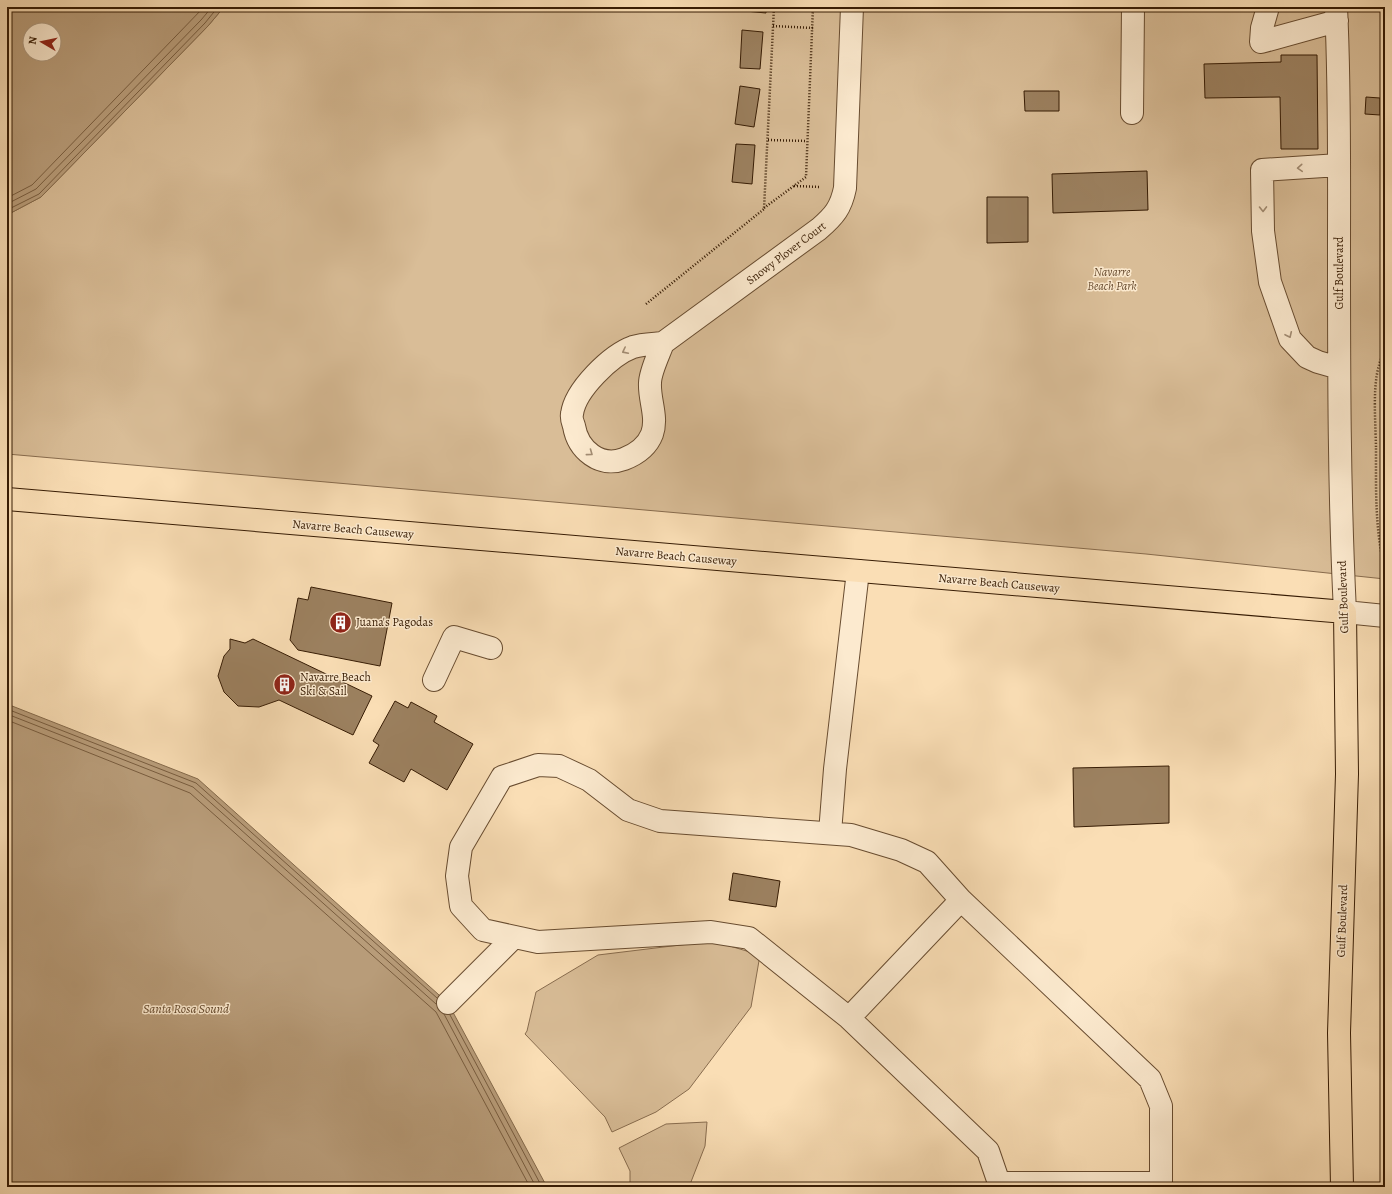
<svg xmlns="http://www.w3.org/2000/svg" width="1392" height="1194" viewBox="0 0 1392 1194" font-family="Alegreya,serif">
	<style>
		.green { fill: #d9bd97; stroke: #886c4e }
		.water { fill: #b89c79; stroke: #84694a; fill-rule: evenodd }
		.lines { fill: none; stroke-linecap: round; stroke-linejoin: round }
		.shore { stroke: #785c3e; stroke-width: 1 }
		.building { fill: #9c8160; stroke: #371c04 }
		.minor-casing { stroke: #684c30; stroke-width: 24 }
		.major-casing { stroke: #371c04; stroke-width: 24 }
		.path { stroke: #371c04; stroke-width: 2.5; stroke-dasharray: 1 2; stroke-linecap: butt }
		.minor { stroke: #fceacf; stroke-width: 22 }
		.major { stroke: #fadeb5; stroke-width: 22 }
		.oneway { stroke: #a38d74 }
		.labels { text-anchor: middle; dominant-baseline: central; stroke-width: 3; stroke-linejoin: round; paint-order: stroke }
		.street-label { font-size: 12px; fill: #371c04; stroke: #fceacf }
		.park-label { font-size: 12px; font-style: italic; fill: #684c30; stroke: #fceacf }
		.poi-label { font-size: 12px; fill: #371c04; stroke: #fceacf; text-anchor: start }
		.water-label { font-size: 13px; font-style: italic; fill: #64492d; stroke: #fceacf }
	</style>
	<rect width="100%" height="100%" fill="#fadeb5"/>
	<filter id="stains"><feTurbulence type="fractalNoise" baseFrequency=".005" numOctaves="4"/><feColorMatrix values="0 0 0 0 .2 0 0 0 0 .09 0 0 0 0 .02 0 0 0 .5 -.17"/></filter>
	<radialGradient id="worn" r=".72"><stop offset=".6" stop-color="#630" stop-opacity="0"/><stop offset="1" stop-color="#630" stop-opacity=".3"/></radialGradient>
	<path class="green" d="M224,7H1385V579L1146,554L7,454V215L41,197L208,26Z
		M713,941L760,955L751,1007L689,1089L656,1112L612,1132L605,1117L525,1034L527,1031L536,992L598,955Z
		M707,1122L705,1146L689,1187H630V1171L619,1148L666,1124Z"/>
	<path class="water" d="M7,7H224L208,26L41,197L7,215ZM30,30H54V54H30Z
		M7,704L198,779L448,1003L547,1187H7Z"/>
	<g class="lines">
		<path class="shore" d="M7,198L32,185L204,7
			M7,204L36,189L201,20L212,7
			M7,210L39,194L205,23L218,7
			M7,709L196,783L437,998
			M7,714L193,787L436,1004
			M7,720L190,793L436,1012L530,1187
			M444,1014L536,1187
			M450,1015L542,1187"/>
	</g>
	<path class="building" d="M745,7H766V13L745,11Z
		M742,30L763,32L760,69L740,68Z
		M1281,55H1317L1318,149H1281L1280,97L1205,98L1204,64L1281,62Z
		M740,86L760,89L754,127L735,124Z
		M1024,91H1059V111H1025Z
		M1366,97L1380,98V115L1365,114Z
		M736,144L755,145L752,184L732,182Z
		M1147,171L1148,210L1053,213L1052,174Z
		M987,197H1028V242L987,243Z
		M311,587L392,603L380,666L298,650L290,640L298,598L308,600Z
		M230,639L245,643L253,639L372,696L353,735L279,700L259,707L238,706L224,692L218,676L224,656L230,649Z
		M395,701L408,708L411,702L437,716L434,722L473,744L447,790L411,769L404,782L369,763L379,745L373,741Z
		M1169,766V823L1074,827L1073,768Z
		M733,873L780,881L776,907L729,900Z"/>
	<g class="lines">
		<defs>
			<path id="minor" d="M1268,7L1262,28L1261,42L1337,21
				M1336,7C1340,88 1339,169 1339,250C1339,371 1339,492 1345,612L1385,616
				M1132,113L1133,7
				M1339,165L1262,170L1263,231L1270,282L1290,339L1307,357L1318,362L1339,368
				M663,343C659,354 650,372 650,383C649,400 658,417 652,434C647,447 637,454 624,459C600,468 578,450 574,426C573,423 571,418 572,414C575,390 611,355 633,347C642,344 654,344 663,343L819,229C834,216 841,208 845,188L852,7
				M434,680L454,637L491,648
				M538,765L559,766L589,780L628,810L660,821L851,835L901,850L927,862L961,900L849,1018L749,938L711,932L538,942L483,930L461,906L457,876L461,847L502,777Z
				M830,833L835,769L858,571
				M961,900L1150,1079L1161,1106V1187
				M448,1003L514,937
				M849,1018L988,1151L999,1183V1187
				M999,1183H1161"/>
			<path id="major" d="M7,499L1345,612L1347,774L1339,1033L1342,1187"/>
		</defs>
		<use href="#minor" class="minor-casing"/>
		<use href="#major" class="major-casing"/>
		<path class="path" d="M773,26L813,28
			M768,140L807,141
			M794,186L821,187
			M764,208L806,177L813,7
			M646,304L764,209L774,7
			M1385,351C1383,356 1380,360 1379,365C1372,390 1376,425 1376,451C1376,491 1375,531 1385,570"/>
		<use href="#minor" class="minor"/>
		<use href="#major" class="major"/>
	</g>
	<defs><path id="oneway-chevron" d="M-2-3.5L2.5 0L-2 3.5" fill="none" stroke-width="1.6" stroke-linecap="round" stroke-linejoin="round"/></defs>
	<g class="oneway">
		<use href="#oneway-chevron" transform="translate(1300 168) rotate(176)"/>
		<use href="#oneway-chevron" transform="translate(1263 209) rotate(89)"/>
		<use href="#oneway-chevron" transform="translate(1289 335) rotate(65)"/>
		<use href="#oneway-chevron" transform="translate(625 351) rotate(153)"/>
		<use href="#oneway-chevron" transform="translate(590 453) rotate(36)"/>
	</g>
	<defs>
		<symbol id="building-disc" viewBox="-11 -11 22 22"><circle r="9.5" fill="#8f2418" stroke="#fceacf"/><path d="M-4-6H4V6H1V3H-1V6H-4ZM-2.5-4.3h1.7v1.8h-1.7ZM.8-4.3h1.7v1.8H.8ZM-2.5-1h1.7V.8h-1.7ZM.8-1h1.7V.8H.8Z" fill="#fff"/></symbol>
	</defs>
	<g fill-rule="evenodd">
		<use href="#building-disc" x="328" y="610" width="25" height="25"/>
		<use href="#building-disc" x="272" y="672" width="25" height="25"/>
	</g>
	<g class="labels">
		<g class="street-label">
			<text transform="translate(786 253) rotate(-37)">Snowy Plover Court</text>
			<text transform="translate(1339 273) rotate(-90)">Gulf Boulevard</text>
			<text transform="translate(353 529) rotate(5)">Navarre Beach Causeway</text>
			<text transform="translate(676 556) rotate(5)">Navarre Beach Causeway</text>
			<text transform="translate(999 583) rotate(5)">Navarre Beach Causeway</text>
			<text transform="translate(1343 597) rotate(-92)">Gulf Boulevard</text>
			<text transform="translate(1342 921) rotate(-88)">Gulf Boulevard</text>
		</g>
		<g class="park-label">
			<text x="1112" y="272">Navarre<tspan x="1112" dy="14">Beach Park</tspan></text>
		</g>
		<g class="poi-label">
			<text x="356" y="622">Juana's Pagodas</text>
			<text x="300" y="677">Navarre Beach<tspan x="300" dy="14">Ski &amp; Sail</tspan></text>
		</g>
		<g class="water-label">
			<text x="186" y="1008">Santa Rosa Sound</text>
		</g>
	</g>
	<rect width="1392" height="1194" fill="none" stroke="#fadeb5" stroke-width="24"/>
	<rect x="8" y="8" width="1376" height="1178" fill="none" stroke="#371c04" stroke-width="2"/>
	<rect x="12" y="12" width="1368" height="1170" fill="none" stroke="#371c04"/>
	<g transform="translate(42 42) rotate(279)"><circle r="19" fill="#fceacf" stroke="#ad987e"/>
	<path d="M0-3L7 15L0 10L-7 15Z" fill="#8f2418"/>
	<text y="-6" font-size="11" font-weight="bold" text-anchor="middle" fill="#371c04">N</text>
	</g>
	<rect width="100%" height="100%" filter="url(#stains)"/>
	<rect width="100%" height="100%" fill="url(#worn)"/>
</svg>
